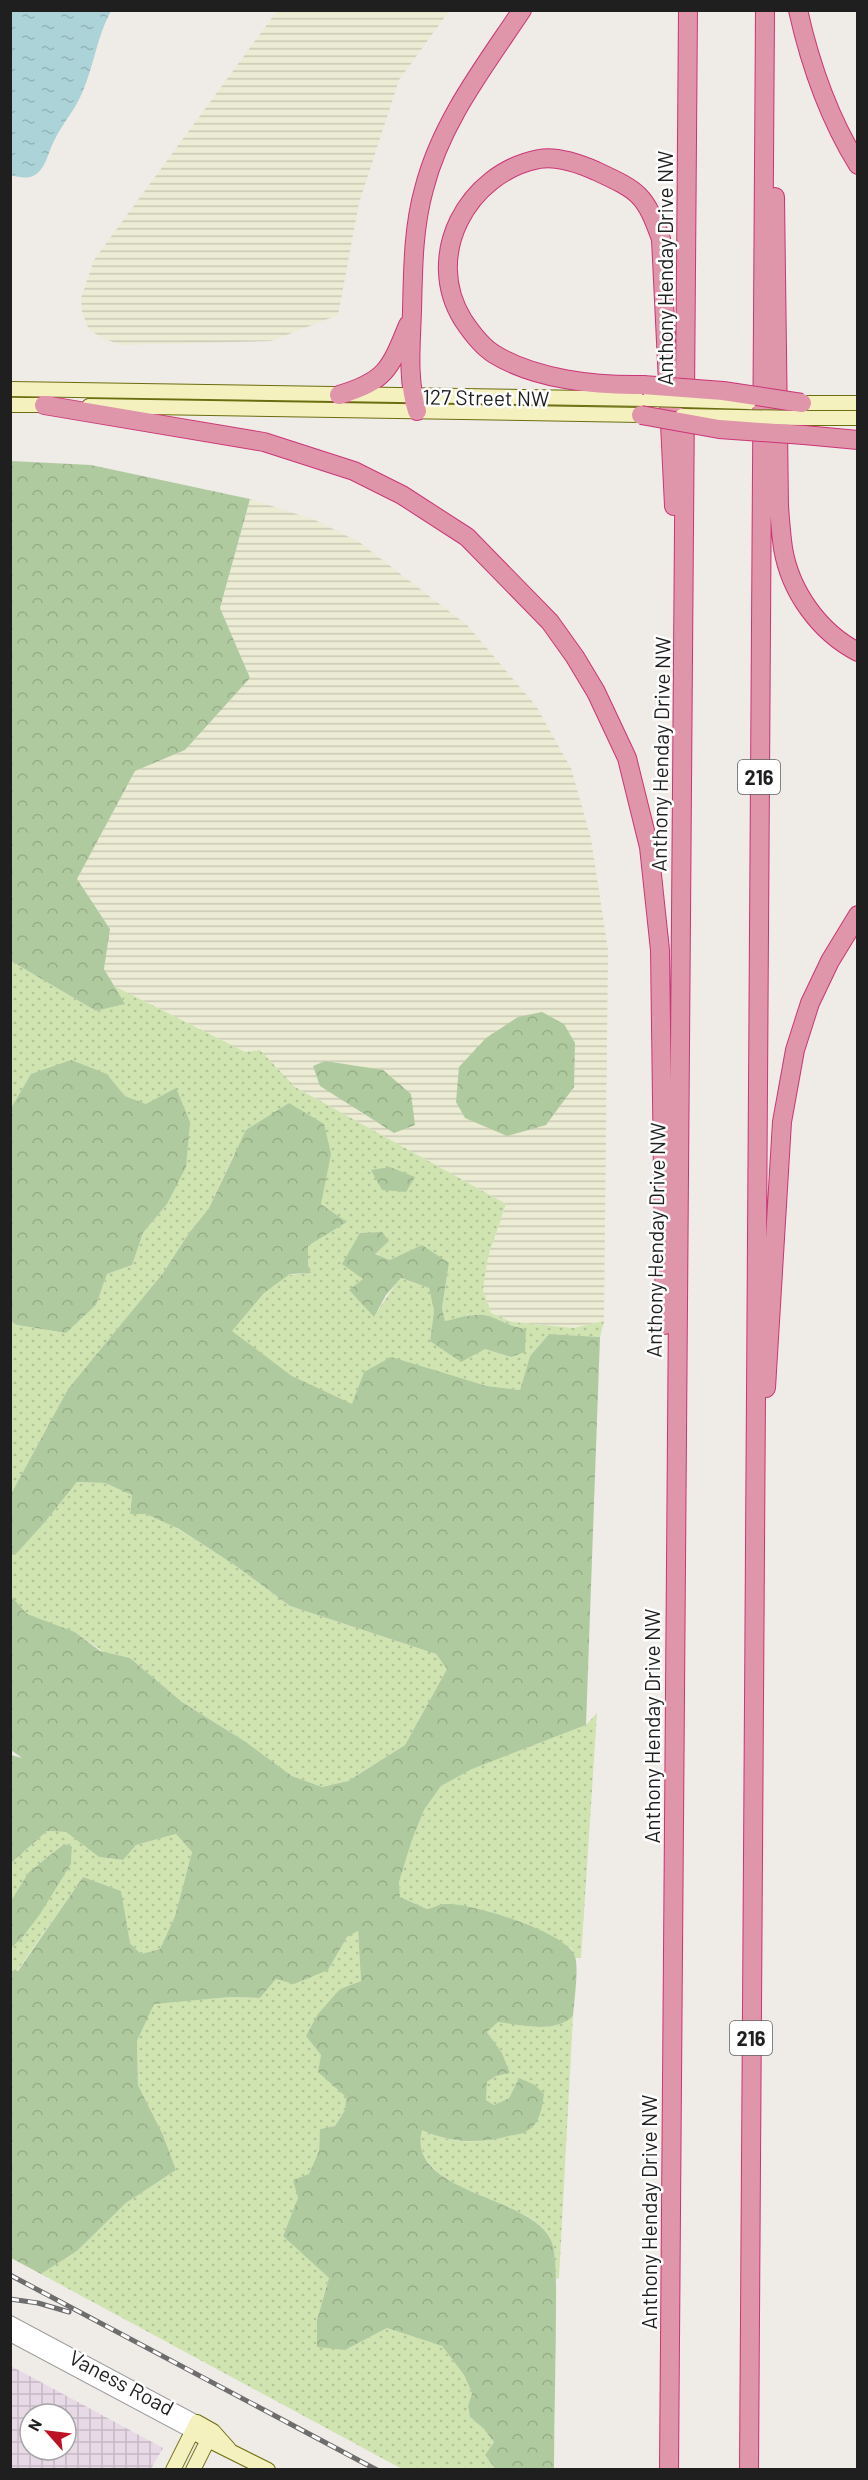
<svg xmlns="http://www.w3.org/2000/svg" width="868" height="2480" viewBox="0 0 868 2480" font-family="Barlow,sans-serif">
	<style>
		.industrial { fill: url(#industrial-grid); fill-rule: evenodd }
		.farmland { fill: url(#farmland-rules); fill-rule: evenodd }
		.grass { fill: url(#grass-dots); fill-rule: evenodd }
		.forest { fill: url(#forest-crowns) }
		.water { fill: url(#water-ripples) }
		.lines { fill: none; stroke-linecap: round; stroke-linejoin: round }
		.tertiary-casing { stroke: #a0a0a0; stroke-width: 14 }
		.secondary-casing { stroke: #6c6d0f; stroke-width: 16 }
		.motorway-casing { stroke: #cb3577; stroke-width: 20 }
		.tertiary { stroke: #fff; stroke-width: 12 }
		.secondary { stroke: #f4f1bf; stroke-width: 14 }
		.motorway { stroke: #df95aa; stroke-width: 18 }
		.rail-casing { stroke: #6d6d6d; stroke-width: 5 }
		.rail { stroke: #fff; stroke-width: 3; stroke-dasharray: 9; stroke-linecap: butt }
		.secondary-bridge-casing { stroke: #6c6d0f; stroke-width: 16; stroke-linecap: butt }
		.motorway-bridge-casing { stroke: #cb3577; stroke-width: 20; stroke-linecap: butt }
		.secondary-bridge { stroke: #f4f1bf; stroke-width: 14 }
		.motorway-bridge { stroke: #df95aa; stroke-width: 18 }
		.labels { text-anchor: middle; dominant-baseline: central; stroke-width: 5; stroke-linejoin: round; paint-order: stroke }
		.shield { fill: #fff; stroke: #626262; stroke-width: 1.5 }
		.shield-label { font-size: 20px; font-weight: bold; fill: #1f1f1f }
		.street-label { font-size: 21px; fill: #1f1f1f; stroke: #fff }
	</style>
	<defs>
		<pattern id="industrial-grid" width="8" height="8" patternUnits="userSpaceOnUse" patternTransform="scale(1.5)"><rect width="8" height="8" fill="#e7d9e6"/><path d="M0 4h8M4 0v8" fill="none" stroke="#c6bac5"/></pattern>
		<pattern id="farmland-rules" width="6" height="5" patternUnits="userSpaceOnUse" patternTransform="scale(1.5)"><rect width="6" height="5" fill="#ecebd3"/><path d="M0 2.5h6" fill="none" stroke="#cac9b5"/></pattern>
		<pattern id="grass-dots" width="8" height="8" patternUnits="userSpaceOnUse" patternTransform="scale(1.5)"><rect width="8" height="8" fill="#cfe4b1"/><path d="M2 2h.1M6 6h.1" fill="none" stroke="#b1c398" stroke-width="1.8" stroke-linecap="round"/></pattern>
		<pattern id="forest-crowns" width="20" height="18" patternUnits="userSpaceOnUse" patternTransform="scale(1.5)"><rect width="20" height="18" fill="#b0ca9f"/><path d="M2 6a3 3 0 1 1 6 0M12 15a3 3 0 1 1 6 0" fill="none" stroke="#97ad88"/></pattern>
		<pattern id="water-ripples" width="26" height="14" patternUnits="userSpaceOnUse" patternTransform="scale(1.5)"><rect width="26" height="14" fill="#abd3d8"/><path d="M2 4q2-2 4 0t4 0M15 11q2-2 4 0t4 0" fill="none" stroke="#93b5b9"/></pattern>
	</defs>
	<rect width="100%" height="100%" fill="#efebe6"/>
	<path class="industrial" d="M11,2366L163,2448L151,2469H11ZM30,2414H66V2450H30Z"/>
	<path class="farmland" d="M277,11H449L399,80L359,203L338,315L271,341L121,345L105,339L89,330L82,312L81,298L94,260Z
		M250,499L315,520L359,542L467,625L536,706L571,768L591,839L608,950L604,1321L574,1328L512,1322L491,1313L483,1290L488,1257L506,1204L295,1087L260,1050L245,1052L114,986L104,969L110,929L77,879L135,771L185,750L250,678L220,608ZM575,1043L574,1087L546,1125ZM325,1061L351,1066L415,1125L394,1132L359,1112L313,1066Z"/>
	<path class="grass" d="M11,961L96,1011L125,1004L114,986L245,1052L260,1050L295,1087L506,1204L488,1257L483,1290L491,1313L512,1322L574,1328L604,1321L600,1337L549,1334L530,1356L520,1390L487,1386L445,1374L364,1372L352,1405L292,1376L231,1331L264,1293L288,1275L310,1273L308,1265V1246L347,1222L321,1204L323,1187L234,1154L209,1208L189,1233L163,1273L68,1389L11,1494V1321L17,1325L66,1333L96,1305L107,1274L132,1265L143,1233L167,1204L146,1104L125,1096L107,1074H31L11,1108ZM382,1232L374,1253L390,1260L449,1263L442,1308L445,1322C458,1318 476,1312 489,1316C503,1321 509,1326 525,1329L511,1357L485,1349L430,1341L434,1311L429,1288L400,1278L374,1316L350,1291L364,1279Z
		M77,1482L105,1483L132,1495L130,1514H146L175,1527L236,1566L290,1606L436,1654L447,1669L405,1745L348,1781L322,1787L292,1776L246,1742L182,1702L130,1658L105,1653L75,1632L26,1614L11,1596V1554H15L45,1522Z
		M597,1713L581,1958H576L571,1948L445,1904L427,1909L400,1897L399,1882L412,1840L424,1810L441,1786L471,1769L586,1725Z
		M47,1831L66,1832L99,1857L122,1860L136,1845L176,1834L192,1852L175,1916L160,1949L141,1954L130,1943L120,1891L83,1877L17,1971H11L12,1945L22,1938L71,1864L72,1846L64,1844L29,1872L11,1903V1863Z
		M358,1931L361,1981L340,1989L321,2055L319,2072L346,2097L345,2110L335,2126L320,2129L319,2151L283,2235L329,2278L317,2320L345,2350L387,2328L442,2346L464,2375L472,2393L468,2406L470,2417L483,2428L494,2442L485,2455L495,2469H402L41,2274L77,2251L126,2203L176,2170L163,2135L138,2085L137,2041L154,2003L230,1997L260,1998L276,1979L328,1970L347,1937Z
		M573,2016L559,2278L556,2279C555,2267 555,2253 552,2242C537,2196 409,2197 421,2129C459,2148 489,2142 527,2131L519,2078L509,2098L494,2105L486,2100L487,2082L496,2076L510,2073L502,2053L487,2032L497,2021C521,2025 555,2034 573,2016Z"/>
	<path class="forest" d="M11,461L91,465L250,499L220,608L250,678L185,750L135,771L77,879L110,929L104,969L125,1004L96,1011L11,961Z
		M542,1012L564,1024L575,1043L574,1087L546,1125L507,1136L465,1118L456,1102L459,1067L486,1038L518,1017Z
		M71,1060L107,1074L125,1096L146,1104L176,1088L190,1122L186,1167L167,1204L143,1233L132,1265L107,1274L96,1305L66,1333L17,1325L11,1321V1108L31,1074Z
		M325,1061L383,1070L411,1094L415,1125L394,1133L320,1086L313,1066Z
		M289,1103L324,1124L331,1154L321,1204L347,1222L308,1246V1265L311,1273L290,1274L264,1293L232,1331L292,1376L352,1404L364,1372L391,1357L487,1386L520,1390L530,1356L549,1334L600,1337L586,1725L472,1769L441,1786L424,1810L412,1840L399,1882L400,1897L427,1909C433,1908 439,1904 445,1904C469,1902 567,1932 575,1956C579,1969 574,2001 573,2016C555,2034 521,2025 498,2022L487,2032L502,2053L510,2073L496,2076L487,2082L486,2100L494,2105L509,2098L519,2078L535,2085L544,2094C542,2108 540,2124 527,2131C522,2134 514,2135 509,2136C479,2144 450,2143 422,2130C406,2194 531,2195 551,2240C557,2253 556,2289 556,2304C556,2359 554,2414 554,2469H495L485,2455L494,2442L483,2428L470,2417L468,2406L472,2393L464,2375L442,2346L387,2328L345,2350L317,2347V2320L329,2278L283,2236L298,2198L293,2180L309,2174L319,2151L320,2129L335,2126L345,2110L346,2097L318,2072L321,2055L306,2036L318,2014L340,1989L361,1981L358,1931L347,1937L328,1970L294,1984L276,1979L260,1998L230,1997L154,2004L137,2041L138,2085L163,2135L176,2170L126,2203L77,2251L41,2274L11,2258V1971H18L83,1877L121,1891L130,1943L141,1954L160,1949L175,1916L192,1852L176,1834L136,1845L123,1860L99,1857L66,1832L47,1831L11,1863V1755L22,1758L11,1750V1596L27,1614L75,1632L100,1651L130,1658L182,1702L246,1742L292,1776L322,1787L348,1781L405,1745L447,1669L436,1654L290,1606L236,1566L179,1529L146,1514H130L132,1495L105,1483L77,1482L45,1522L15,1555L11,1554V1494L68,1389L163,1273L189,1233L209,1208L246,1130Z
		M390,1167L415,1177L406,1192L382,1190L371,1170Z
		M382,1232L389,1241L375,1254L390,1260L422,1245L449,1263L442,1308L445,1321C458,1318 476,1312 489,1316C503,1321 509,1326 526,1329L525,1352L511,1357L485,1349L461,1362L430,1341L434,1311L429,1288L401,1278L386,1295L374,1317L349,1290L363,1279L342,1264L360,1233Z
		M64,1844L72,1846L71,1864L40,1914L22,1938L11,1948V1901L29,1872Z"/>
	<path class="water" d="M10,11H111C97,36 94,66 82,93C75,110 62,124 54,141C48,152 46,170 33,176C26,179 17,177 11,175Z"/>
	<g class="lines">
		<defs>
			<path id="tertiary" d="M10,2322L197,2422
				M10,2335L192,2432"/>
			<path id="secondary" d="M10,389L649,399
				M802,403H858
				M10,405H51
				M89,406L641,415
				M801,418H858
				M192,2432L268,2470
				M173,2470L197,2422L213,2431L229,2449
				M193,2470L211,2434"/>
			<path id="motorway" d="M798,10C810,64 829,118 858,165
				M775,197L779,506C780,520 781,534 783,548C790,591 819,632 858,652
				M643,385C596,386 534,379 494,354C481,346 471,332 463,320C423,256 467,173 539,159C557,156 580,164 596,171C639,191 645,194 661,239L674,506
				M339,395C386,381 390,369 408,325
				M44,405L264,442L354,471L402,495L467,537L550,622L575,657L596,692L627,758L649,847L660,950L665,1325
				M417,411C407,379 411,344 412,311C413,271 413,228 424,189C441,122 484,67 522,10
				M804,435L858,440
				M766,1388L782,1122L795,1050L810,1003L830,961L858,915
				M669,2470L688,10
				M749,2470L765,10"/>
		</defs>
		<use href="#tertiary" class="tertiary-casing"/>
		<use href="#secondary" class="secondary-casing"/>
		<use href="#motorway" class="motorway-casing"/>
		<use href="#tertiary" class="tertiary"/>
		<use href="#secondary" class="secondary"/>
		<use href="#motorway" class="motorway"/>
		<defs>
			<path id="rail" d="M10,2275L377,2470
				M10,2299L38,2303L69,2312"/>
		</defs>
		<use href="#rail" class="rail-casing"/>
		<use href="#rail" class="rail"/>
		<defs>
			<path id="secondary-bridge" d="M649,399L749,402
				M682,416L801,418"/>
			<path id="motorway-bridge" d="M643,385L723,391L802,403
				M641,415L719,429L804,435"/>
		</defs>
		<use href="#secondary-bridge" class="secondary-bridge-casing"/>
		<use href="#motorway-bridge" class="motorway-bridge-casing"/>
		<use href="#secondary-bridge" class="secondary-bridge"/>
		<use href="#motorway-bridge" class="motorway-bridge"/>
	</g>
	<g class="labels">
		<g class="shield">
			<rect x="738" y="760" width="42" height="34" rx="4.5"/>
			<rect x="730" y="2021" width="42" height="34" rx="4.5"/>
		</g>
		<g class="shield-label">
			<text x="759" y="777">216</text>
			<text x="751" y="2038">216</text>
		</g>
		<g class="street-label">
			<text transform="translate(664 268) rotate(-90)">Anthony Henday Drive NW</text>
			<text transform="translate(486 397) rotate(1)">127 Street NW</text>
			<text transform="translate(660 754) rotate(-89)">Anthony Henday Drive NW</text>
			<text transform="translate(655 1240) rotate(-89)">Anthony Henday Drive NW</text>
			<text transform="translate(651 1726) rotate(-90)">Anthony Henday Drive NW</text>
			<text transform="translate(648 2212) rotate(-90)">Anthony Henday Drive NW</text>
			<text transform="translate(122 2382) rotate(28)">Vaness Road</text>
		</g>
	</g>
	<rect width="868" height="2480" fill="none" stroke="#1f1f1f" stroke-width="24"/>
	<g transform="translate(48 2432) rotate(298)"><circle r="28" fill="#ffffff" stroke="#a5a5a5" stroke-width="1.5"/>
	<path d="M0-4.5L10 22L0 15L-10 22Z" fill="#bc1223"/>
	<text y="-9" font-size="16" font-weight="bold" text-anchor="middle" fill="#1f1f1f">N</text>
	</g>
</svg>
